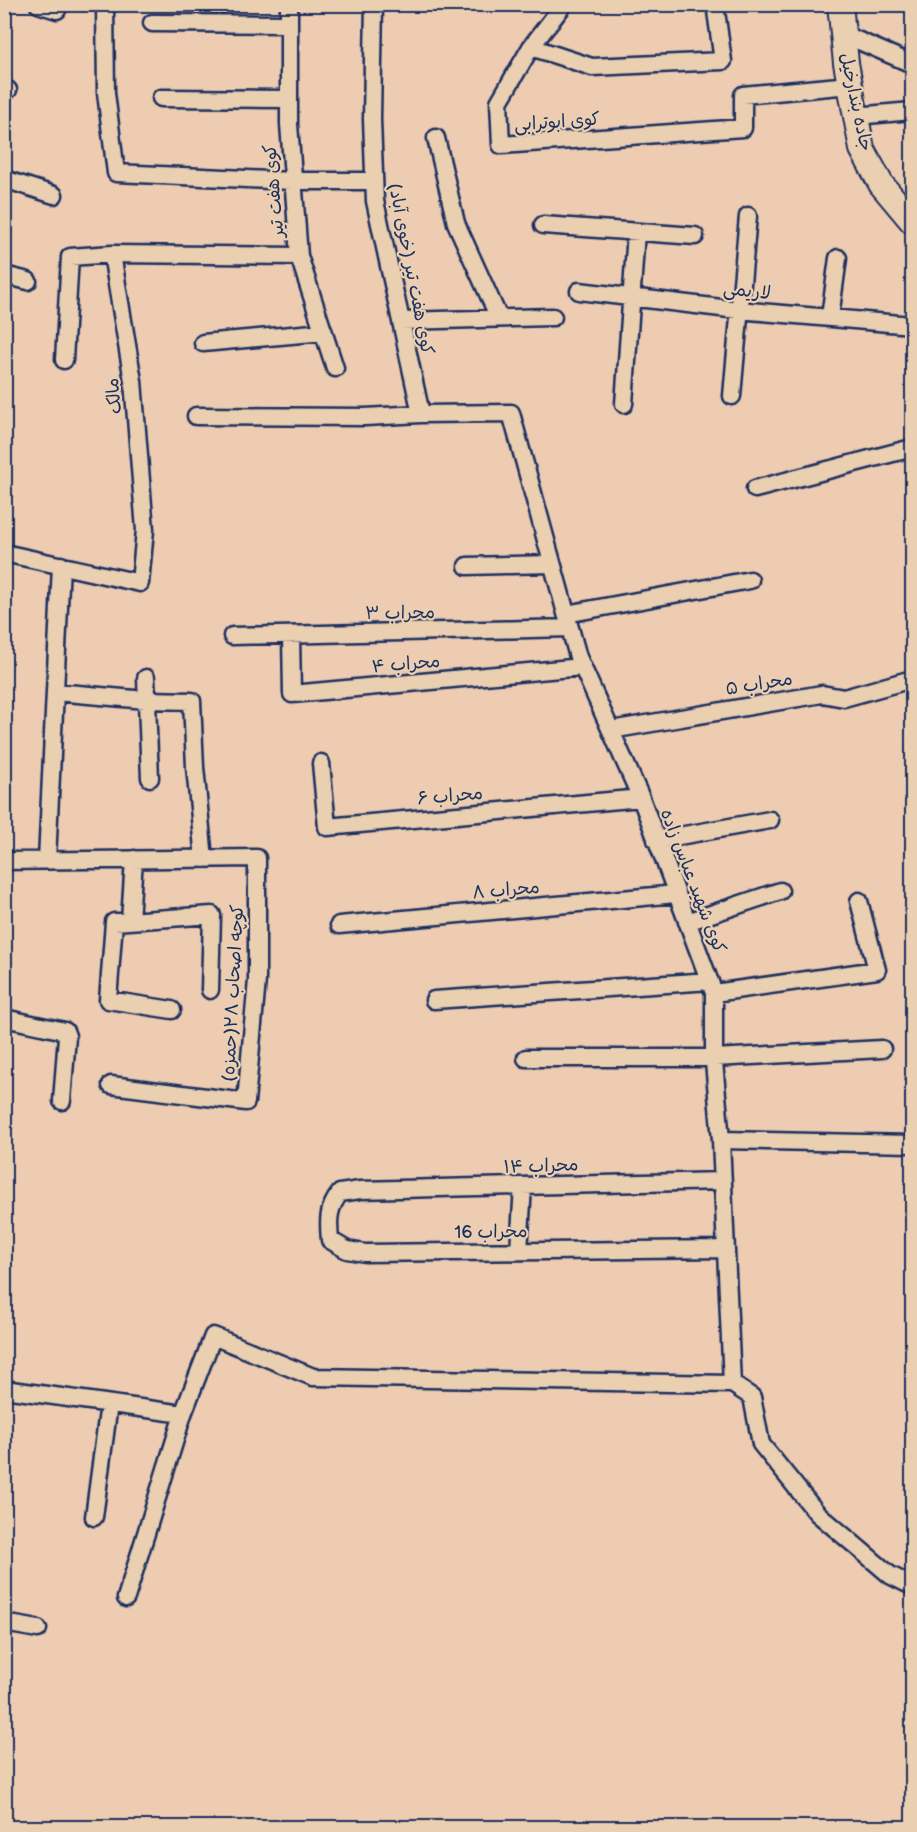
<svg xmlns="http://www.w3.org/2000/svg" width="917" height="1832" viewBox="0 0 917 1832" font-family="'Balsamiq Sans','Playpen Sans Arabic',sans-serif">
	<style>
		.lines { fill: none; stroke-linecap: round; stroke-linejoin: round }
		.street-casing { stroke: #1b2f5e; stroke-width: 21 }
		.secondary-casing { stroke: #1b2f5e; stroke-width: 28 }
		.street { stroke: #eacfb1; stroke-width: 16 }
		.secondary { stroke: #eacfb1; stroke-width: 24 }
		.labels { text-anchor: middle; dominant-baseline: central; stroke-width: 4.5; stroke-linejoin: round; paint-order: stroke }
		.street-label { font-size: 18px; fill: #1b2f5e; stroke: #eacfb1 }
	</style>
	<rect width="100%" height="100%" fill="#edccb2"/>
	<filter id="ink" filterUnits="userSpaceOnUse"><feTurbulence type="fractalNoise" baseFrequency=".0167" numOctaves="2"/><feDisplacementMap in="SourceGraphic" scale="12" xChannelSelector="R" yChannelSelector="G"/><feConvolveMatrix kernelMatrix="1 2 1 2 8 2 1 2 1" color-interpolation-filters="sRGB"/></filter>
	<g filter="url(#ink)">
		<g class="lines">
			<defs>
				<path id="street" d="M38,4L57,10
					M105,4L106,93L116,173L292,181H373
					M289,4V124L299,256L335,368
					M374,4L372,119L375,201L421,414L511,413L578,657L641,798L714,993V1062L721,1140L732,1384
					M564,4L531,47L499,102L501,145L743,128V95L850,85
					M152,23L289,24
					M843,34L912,64
					M531,47L592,67L723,61L715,4
					M4,89L8,90
					M161,98L289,99
					M856,116L912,111
					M436,138L456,223L499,318
					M4,179L54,195
					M543,225L695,236
					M4,275L28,281
					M579,291L738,310L912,325
					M830,317L838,258
					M401,321L553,317
					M203,343L324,332
					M64,360L70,257L112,254
					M732,396L748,216
					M624,404L636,232
					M196,416L365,417L421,414
					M755,489L912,448
					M4,553L140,583L145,530L133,381L112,254L299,256
					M467,566L552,564
					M566,614L750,580
					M291,635L292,694L582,667
					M232,636L570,628
					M146,678L150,778
					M55,692L146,700L192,701L195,767L204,859
					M611,730L822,694L844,698L912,679
					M321,763L327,827L641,798
					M656,840L770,820
					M47,860L61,565
					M4,861L257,858V980L246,1102L111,1085
					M130,921L134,859
					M687,922L780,891
					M339,925L676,894
					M714,993L877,970L859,901
					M434,1000L710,981
					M172,1010L108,1000L114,922L212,915L210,990
					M4,1018L65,1031L67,1036L62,1101
					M526,1058H714L882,1049
					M721,1140L912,1144
					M723,1181L360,1190L340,1193C328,1208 328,1220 330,1240L347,1250L365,1253L726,1249
					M519,1251L523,1186
					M4,1389L183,1414
					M94,1517L109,1404
					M126,1598L183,1414L213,1336L313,1377L732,1384L752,1397L761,1444L817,1513L890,1575L912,1586
					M4,1623L38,1629"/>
				<path id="secondary" d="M840,4L846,63L862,149L881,184L912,221"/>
			</defs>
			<use href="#street" class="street-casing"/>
			<use href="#secondary" class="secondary-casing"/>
			<use href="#street" class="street"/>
			<use href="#secondary" class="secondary"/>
		</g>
	</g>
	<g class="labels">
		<g class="street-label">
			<text transform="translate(856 102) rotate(78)">جاده بندارخیل</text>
			<text transform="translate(557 122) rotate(-4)">کوی ابوترابی</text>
			<text transform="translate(274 191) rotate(-95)">کوی هفت تیر</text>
			<text transform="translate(411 269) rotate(79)">کوی هفت تیر (خوی آباد)</text>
			<text transform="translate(747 291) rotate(6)">لاریمی</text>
			<text transform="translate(114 396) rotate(-96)">مالک</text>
			<text transform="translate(400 613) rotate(-1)">محراب ۳</text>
			<text transform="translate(406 664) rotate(-5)">محراب ۴</text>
			<text transform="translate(759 684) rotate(-9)">محراب ۵</text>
			<text transform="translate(450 796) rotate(-5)">محراب ۶</text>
			<text transform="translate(693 881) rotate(69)">کوی شهید عباس زاده</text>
			<text transform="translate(506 890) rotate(-5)">محراب ۸</text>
			<text transform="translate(233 993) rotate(-87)">کوچه اصحاب ۲۸(حمزه)</text>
			<text transform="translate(541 1166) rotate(-2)">محراب ۱۴</text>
			<text transform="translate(491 1232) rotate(-1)">محراب 16</text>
		</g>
	</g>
	<rect width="917" height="1832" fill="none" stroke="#eacfb1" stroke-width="24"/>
	<rect x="12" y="12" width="893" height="1808" fill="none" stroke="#1b2f5e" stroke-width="2" filter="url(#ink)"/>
</svg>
